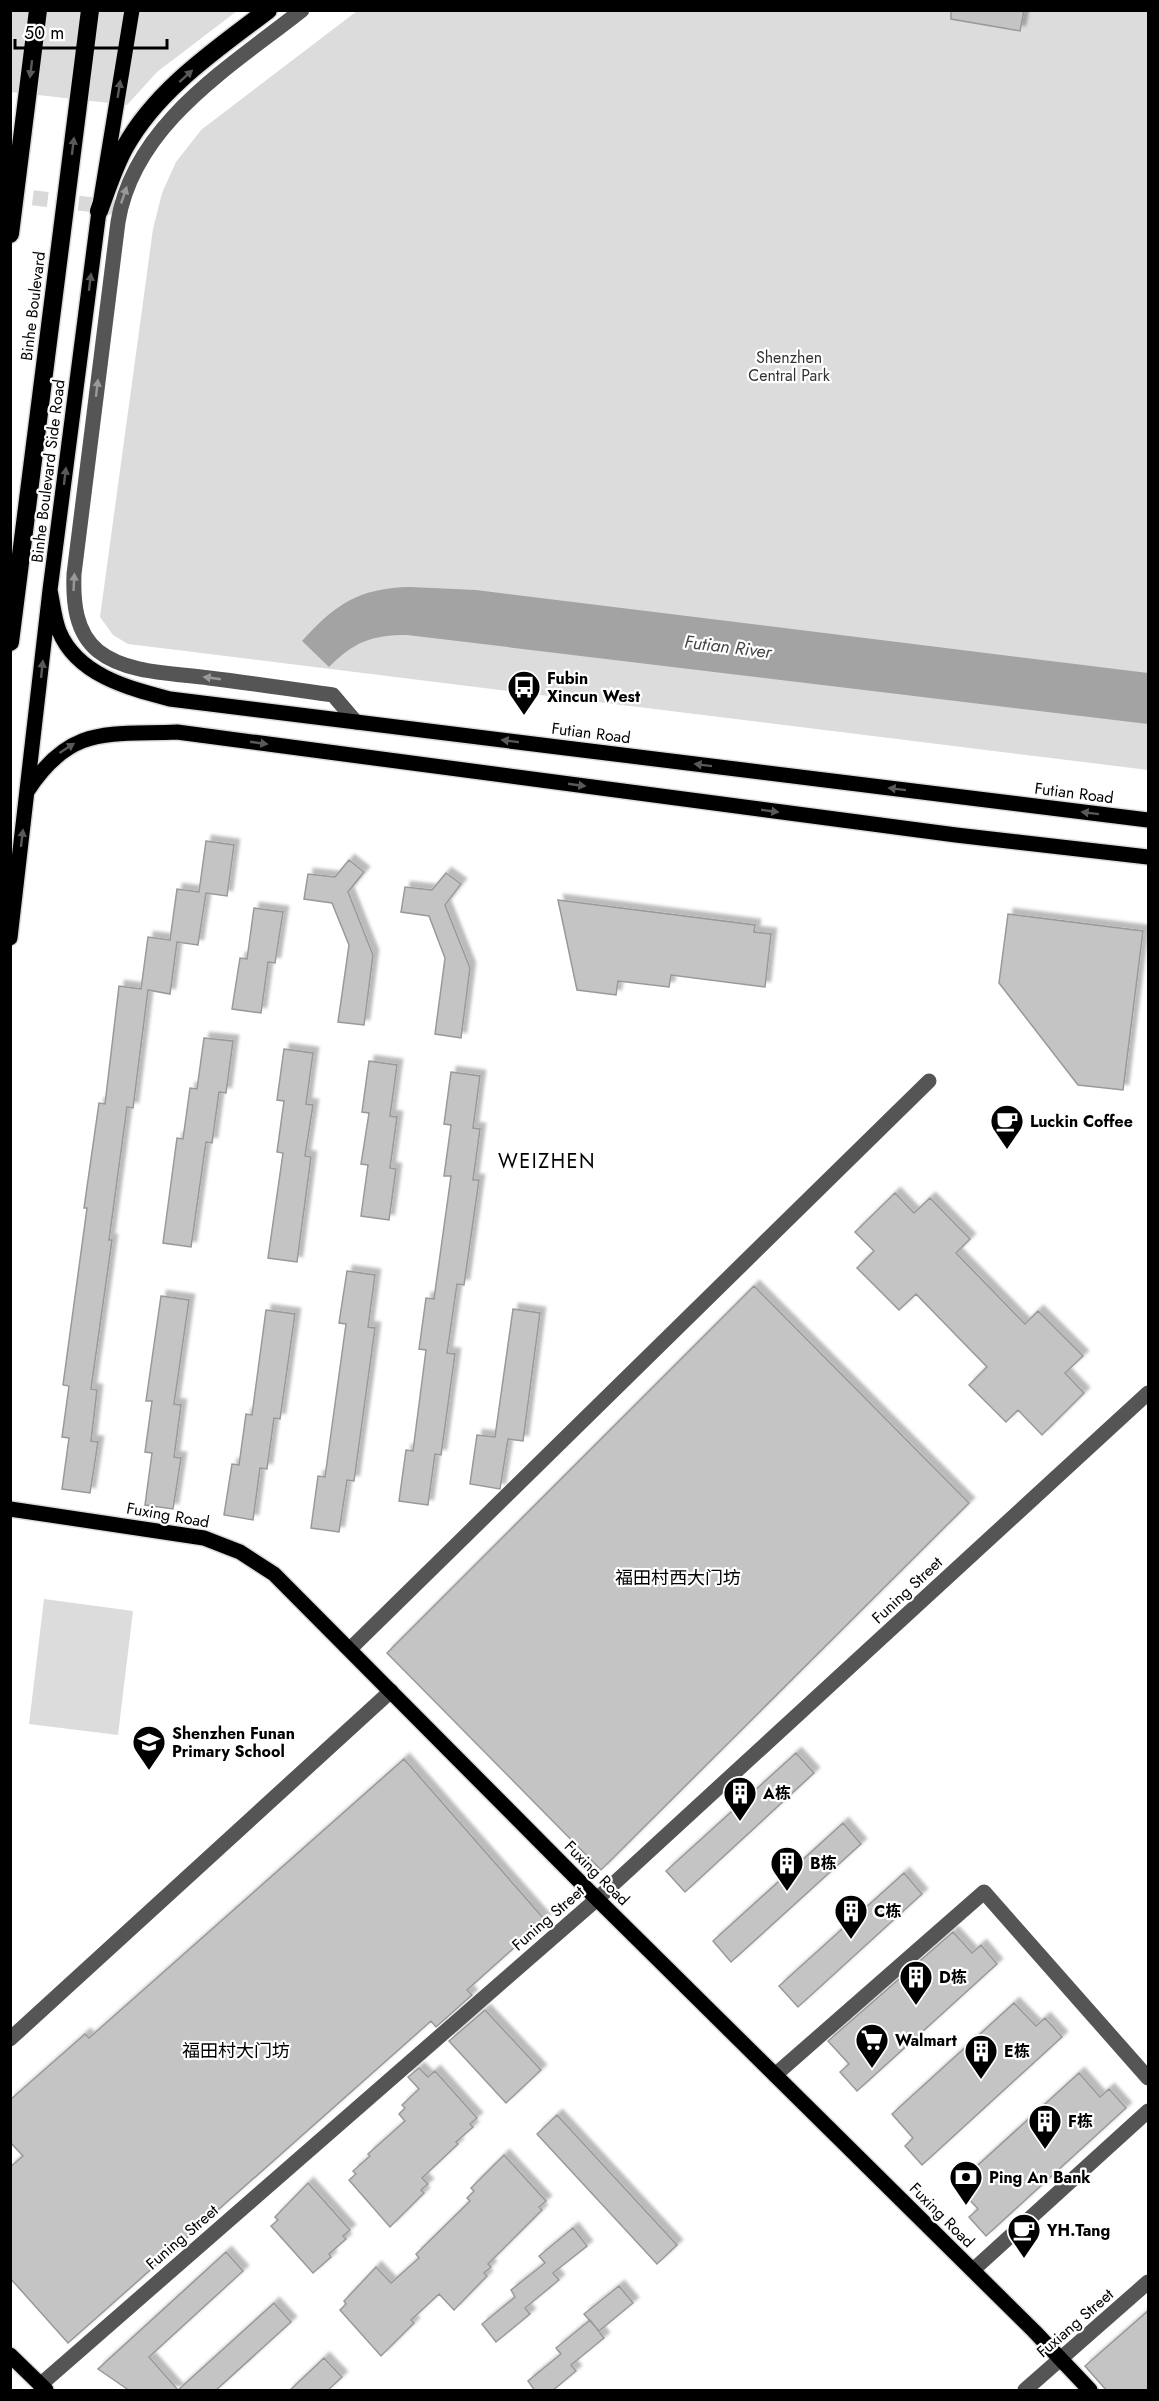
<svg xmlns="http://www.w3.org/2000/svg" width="1159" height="2401" viewBox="0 0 1159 2401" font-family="Jost,'Noto Sans SC',sans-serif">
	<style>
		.green { fill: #dcdcdc }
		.water { fill: #a3a3a3 }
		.building { fill: #c4c4c4; stroke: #999; stroke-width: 1.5; filter: url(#shadow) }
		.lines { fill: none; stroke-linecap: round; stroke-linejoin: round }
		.minor-tunnel { stroke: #d9d9d9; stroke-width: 15; stroke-dasharray: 15 8; stroke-linecap: butt }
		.major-casing { stroke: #dbdbdb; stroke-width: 18 }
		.highway-casing { stroke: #dbdbdb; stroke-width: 21 }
		.minor { stroke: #555; stroke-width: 15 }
		.major { stroke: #000; stroke-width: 15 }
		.highway { stroke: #000; stroke-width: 18 }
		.oneway { fill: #595959 }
		.oneway2 { fill: #999 }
		.labels { text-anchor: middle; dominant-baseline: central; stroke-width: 4.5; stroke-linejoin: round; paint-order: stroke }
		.street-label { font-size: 16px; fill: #000; stroke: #fff }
		.park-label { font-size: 16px; fill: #333; stroke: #fff }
		.poi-label { font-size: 16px; font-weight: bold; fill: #000; stroke: #fff; text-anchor: start }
		.water-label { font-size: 18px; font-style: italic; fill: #444; stroke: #fff }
		.neighbourhood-label { font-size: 18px; fill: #000; stroke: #fff }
		.quarter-label { font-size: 20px; letter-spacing: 1.5px; fill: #000; stroke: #fff }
	</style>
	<defs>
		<filter id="shadow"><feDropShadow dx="5.5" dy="-5.5" stdDeviation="1.5" flood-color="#0004"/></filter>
	</defs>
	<rect width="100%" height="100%" fill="#fff"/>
	<path class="green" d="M11,11H237L157,72L127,105L11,92Z
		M357,11H1148V770L128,644L113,635L100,617L153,229L162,193L176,162L201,130Z
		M44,1599L133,1611L118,1735L29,1724Z"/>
	<path class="water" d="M411,587L476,590L1148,673V724L407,635C371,635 354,642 329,667L302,641C336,604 358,588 411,587Z"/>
	<path class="building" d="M951,10H1024L1020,31L951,19Z
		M206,841L234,845L227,896L206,893L198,945L177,942L170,994L148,990L133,1108L127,1107L109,1240H112L91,1389L97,1390L91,1441L98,1442L90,1493L62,1489L69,1438L62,1437L69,1386L63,1385L87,1208H84L99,1103L105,1104L119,986L141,989L148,937L170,940L177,889L199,892Z
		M349,860L364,872L348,892L373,955L364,1025L338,1022L349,945L332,903L304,899L308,874L335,877Z
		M446,873L461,884L445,905L470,968L461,1038L435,1034L445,958L429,916L401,912L405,887L432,890Z
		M558,900L755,925L754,932L771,934L765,987L671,975L669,987L618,981L616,995L577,990Z
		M254,908L283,912L275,963L268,962L261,1013L232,1009L240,958L247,959Z
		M1008,914L1143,931L1123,1090L1078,1085L999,983Z
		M204,1038L233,1041L226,1093L219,1092L212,1143L206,1142L191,1247L163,1243L177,1138L183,1139L190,1088L197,1089Z
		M284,1049L313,1053L306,1104L313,1105L305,1156L311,1157L297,1262L268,1258L283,1153L277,1152L284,1101L277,1100Z
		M369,1061L397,1065L390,1116L397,1117L390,1168L396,1169L389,1220L361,1216L368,1165L361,1164L369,1113L362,1112Z
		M451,1072L480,1076L473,1128L480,1129L473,1180H479L464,1285L457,1284L447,1353L455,1354L441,1455L435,1454L428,1505L399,1501L406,1450L413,1451L426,1350L419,1349L426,1298L434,1299L451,1176H444L451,1125L444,1124Z
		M895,1193L914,1213L930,1198L970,1239L956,1253L1025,1324L1038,1311L1083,1356L1065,1373L1084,1393L1042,1435L1018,1410L1006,1422L969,1385L987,1367L916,1294L899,1310L857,1268L874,1251L855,1232Z
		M347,1271L375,1275L368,1327L375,1328L354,1481L347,1480L339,1532L311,1528L318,1476L325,1477L346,1324L339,1323Z
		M754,1286L969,1503L601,1870L387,1653Z
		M161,1296L189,1300L174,1404L181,1405L174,1457L181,1458L173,1509L145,1505L152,1453L145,1452L152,1401H146Z
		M513,1309L540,1313L523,1441L508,1439L500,1489L470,1484L477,1435L495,1437Z
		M266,1310L295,1314L280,1419L274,1418L267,1469L260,1468L253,1520L224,1515L232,1464L239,1465L246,1414L252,1415Z
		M796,1753L814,1773L685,1892L666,1871Z
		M404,1759L545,1920L467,1990L472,1995L436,2027L431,2021L68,2343L10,2278V2167L23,2156L10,2142V2100L85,2034L89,2038Z
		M843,1823L861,1844L731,1962L713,1941Z
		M904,1873L922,1894L798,2007L779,1986Z
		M953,1932L972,1953L981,1945L997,1964L857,2091L840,2072L849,2064L828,2041Z
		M1014,2003L1036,2026L1045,2018L1062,2037L922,2165L905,2146L913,2138L892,2114Z
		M485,2010L541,2070L506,2103L449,2041Z
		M419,2068L428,2077L435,2071L477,2118L470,2124L473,2127L456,2142L458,2144L422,2178L428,2184L421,2190L424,2193L390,2227L349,2180L356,2174L353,2171L370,2156L368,2154L405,2121L399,2114L405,2108L402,2105L419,2089L408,2077Z
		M1079,2073L1100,2097L1109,2089L1126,2108L986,2236L969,2217L978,2209L956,2185Z
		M557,2115L677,2245L657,2264L537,2134Z
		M504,2155L546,2201L539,2207L542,2210L488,2264L491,2267L484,2273L487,2276L454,2310L439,2294L411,2320L414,2323L381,2356L340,2310L346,2304L344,2301L376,2267L391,2283L419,2258L416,2254L470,2201L467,2198L474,2191L471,2188Z
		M308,2183L350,2230L343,2236L346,2239L329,2254L331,2257L313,2273L271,2226L278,2220L275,2217Z
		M573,2228L587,2246L553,2273L559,2280L525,2308L530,2314L496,2342L482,2324L515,2297L511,2290L545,2263L539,2256Z
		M226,2252L243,2271L149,2357L178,2390L274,2303L291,2322L215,2391H130L98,2369Z
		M619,2286L633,2303L599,2331L584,2314Z
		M1149,2310V2391H1107L1085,2366Z
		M590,2320L604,2338L571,2365L576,2371L552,2391H535L528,2381L561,2354L556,2348Z
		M324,2358L342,2377L327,2391H289Z"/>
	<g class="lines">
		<path class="minor-tunnel" d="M10,195L120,208"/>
		<defs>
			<path id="major" d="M50,590C53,604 54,618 59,631C77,675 128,688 170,699L1148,820
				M28,790C71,725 107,735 177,732L956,835L1148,857
				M10,938L50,590L99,211L132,10
				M10,1509L204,1538L240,1552L274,1574L597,1899L1034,2331L1090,2390
				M10,2355L46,2390"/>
			<path id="highway" d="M99,211C107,189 114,167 125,147C157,89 217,49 268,10
				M10,234L38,10
				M10,642L90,10"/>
		</defs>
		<use href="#major" class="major-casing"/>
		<use href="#highway" class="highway-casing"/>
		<path class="minor" d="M302,10C230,67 134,124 118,222L74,574C73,601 75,632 98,651C127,674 174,673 209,678C250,683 291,689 333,695L356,722
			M350,1649L929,1081
			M10,2039L391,1691
			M775,2075L984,1892L1148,2078
			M973,2270L1148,2111
			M40,2385L597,1899L1148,1393
			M1025,2390L1148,2282"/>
		<use href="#major" class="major"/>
		<use href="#highway" class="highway"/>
	</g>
	<defs><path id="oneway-solid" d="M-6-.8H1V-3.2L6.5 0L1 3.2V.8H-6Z" transform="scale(1.5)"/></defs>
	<g class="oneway">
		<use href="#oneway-solid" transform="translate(31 69) rotate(97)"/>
		<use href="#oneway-solid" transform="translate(186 76) rotate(-42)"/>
		<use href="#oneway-solid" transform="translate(119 89) rotate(-81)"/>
		<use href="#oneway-solid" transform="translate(73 146) rotate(-83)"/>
		<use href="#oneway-solid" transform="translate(90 282) rotate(-83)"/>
		<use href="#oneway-solid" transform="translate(65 476) rotate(-83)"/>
		<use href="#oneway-solid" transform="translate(42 669) rotate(-84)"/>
		<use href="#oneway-solid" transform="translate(510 741) rotate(-173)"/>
		<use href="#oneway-solid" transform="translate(259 743) rotate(8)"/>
		<use href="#oneway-solid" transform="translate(67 748) rotate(-33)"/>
		<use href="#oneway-solid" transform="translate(703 765) rotate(-173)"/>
		<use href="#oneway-solid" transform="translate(577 785) rotate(8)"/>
		<use href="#oneway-solid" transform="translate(897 789) rotate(-173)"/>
		<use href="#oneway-solid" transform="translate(770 811) rotate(8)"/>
		<use href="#oneway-solid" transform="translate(1090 813) rotate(-173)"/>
		<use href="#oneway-solid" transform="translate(22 838) rotate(-83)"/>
	</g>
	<g class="oneway2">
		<use href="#oneway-solid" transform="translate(124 195) rotate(-71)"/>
		<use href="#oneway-solid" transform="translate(97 388) rotate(-83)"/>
		<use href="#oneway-solid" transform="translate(74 582) rotate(-87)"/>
		<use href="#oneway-solid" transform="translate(212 678) rotate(-172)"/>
	</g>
	<defs>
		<symbol id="bus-pin" viewBox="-11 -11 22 30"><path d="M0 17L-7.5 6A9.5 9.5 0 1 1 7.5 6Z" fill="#000" stroke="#fff"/><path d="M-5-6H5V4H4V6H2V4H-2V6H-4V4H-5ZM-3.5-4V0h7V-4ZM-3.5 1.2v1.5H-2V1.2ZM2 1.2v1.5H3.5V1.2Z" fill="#fff"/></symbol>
		<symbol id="cafe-pin" viewBox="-11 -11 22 30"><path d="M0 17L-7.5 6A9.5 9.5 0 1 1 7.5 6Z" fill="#000" stroke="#fff"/><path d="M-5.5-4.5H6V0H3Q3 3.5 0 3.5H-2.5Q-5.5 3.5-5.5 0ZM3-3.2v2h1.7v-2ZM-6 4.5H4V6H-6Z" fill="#fff"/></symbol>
		<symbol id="school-pin" viewBox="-11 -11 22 30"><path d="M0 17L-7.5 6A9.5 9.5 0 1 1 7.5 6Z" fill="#000" stroke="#fff"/><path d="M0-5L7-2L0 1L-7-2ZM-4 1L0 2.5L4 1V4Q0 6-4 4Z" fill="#fff"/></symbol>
		<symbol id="building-pin" viewBox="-11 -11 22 30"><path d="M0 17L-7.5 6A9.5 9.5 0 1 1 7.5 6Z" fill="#000" stroke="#fff"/><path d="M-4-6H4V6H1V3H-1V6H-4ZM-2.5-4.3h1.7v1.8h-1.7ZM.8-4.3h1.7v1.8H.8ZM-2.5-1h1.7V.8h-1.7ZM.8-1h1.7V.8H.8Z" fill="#fff"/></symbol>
		<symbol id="supermarket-pin" viewBox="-11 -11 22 30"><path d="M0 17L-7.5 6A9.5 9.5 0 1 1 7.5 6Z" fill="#000" stroke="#fff"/><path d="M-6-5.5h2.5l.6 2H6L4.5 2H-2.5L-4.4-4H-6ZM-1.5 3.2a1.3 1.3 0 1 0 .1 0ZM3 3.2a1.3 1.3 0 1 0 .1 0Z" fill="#fff"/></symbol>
		<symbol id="bank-pin" viewBox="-11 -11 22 30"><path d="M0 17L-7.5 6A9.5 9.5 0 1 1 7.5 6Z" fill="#000" stroke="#fff"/><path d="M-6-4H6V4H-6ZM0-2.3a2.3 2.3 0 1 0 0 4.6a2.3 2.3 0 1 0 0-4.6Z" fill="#fff"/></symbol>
	</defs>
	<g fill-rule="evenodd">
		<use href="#bus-pin" x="505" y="668" width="38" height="52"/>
		<use href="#cafe-pin" x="988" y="1102" width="38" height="52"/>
		<use href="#school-pin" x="130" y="1723" width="38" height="52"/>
		<use href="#building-pin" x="721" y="1774" width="38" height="52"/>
		<use href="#building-pin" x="768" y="1844" width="38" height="52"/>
		<use href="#building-pin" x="832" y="1892" width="38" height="52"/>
		<use href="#building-pin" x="897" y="1958" width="38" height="52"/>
		<use href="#supermarket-pin" x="853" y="2021" width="38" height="52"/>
		<use href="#building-pin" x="962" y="2032" width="38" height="52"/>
		<use href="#building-pin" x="1026" y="2102" width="38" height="52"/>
		<use href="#bank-pin" x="947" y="2158" width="38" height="52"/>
		<use href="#cafe-pin" x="1005" y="2211" width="38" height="52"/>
	</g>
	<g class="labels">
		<g class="street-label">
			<text transform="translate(33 306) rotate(-83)">Binhe Boulevard</text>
			<text transform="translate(48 471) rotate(-83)">Binhe Boulevard Side Road</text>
			<text transform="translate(591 733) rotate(7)">Futian Road</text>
			<text transform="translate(1074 793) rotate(7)">Futian Road</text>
			<text transform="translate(168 1515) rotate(10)">Fuxing Road</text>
			<text transform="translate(907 1590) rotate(-43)">Funing Street</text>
			<text transform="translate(597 1873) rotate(45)">Fuxing Road</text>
			<text transform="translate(548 1918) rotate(-41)">Funing Street</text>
			<text transform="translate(942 2215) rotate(45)">Fuxing Road</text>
			<text transform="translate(182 2237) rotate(-41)">Funing Street</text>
			<text transform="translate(1075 2323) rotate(-41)">Fuxiang Street</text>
		</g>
		<g class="park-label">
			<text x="789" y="357">Shenzhen<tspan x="789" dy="18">Central Park</tspan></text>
		</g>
		<g class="poi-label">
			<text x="547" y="678">Fubin<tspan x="547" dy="18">Xincun West</tspan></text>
			<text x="1030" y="1121">Luckin Coffee</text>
			<text x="172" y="1733">Shenzhen Funan<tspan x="172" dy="18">Primary School</tspan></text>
			<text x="763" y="1793">A栋</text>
			<text x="810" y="1863">B栋</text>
			<text x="874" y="1911">C栋</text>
			<text x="939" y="1977">D栋</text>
			<text x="895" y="2040">Walmart</text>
			<text x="1004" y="2051">E栋</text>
			<text x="1068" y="2121">F栋</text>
			<text x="989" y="2177">Ping An Bank</text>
			<text x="1047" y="2230">YH.Tang</text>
		</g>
		<g class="water-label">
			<text transform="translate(728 647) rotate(7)">Futian River</text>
		</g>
		<g class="neighbourhood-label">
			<text x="678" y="1578">福田村西大门坊</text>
			<text x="236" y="2051">福田村大门坊</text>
		</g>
		<g class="quarter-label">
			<text x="547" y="1161">WEIZHEN</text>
		</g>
	</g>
	<rect width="1159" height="2401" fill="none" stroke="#000000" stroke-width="24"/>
	<path d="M15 39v9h152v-9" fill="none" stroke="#000000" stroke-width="3"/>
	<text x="24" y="39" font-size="18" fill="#000000" stroke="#ffffff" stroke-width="4.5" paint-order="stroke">50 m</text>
</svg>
